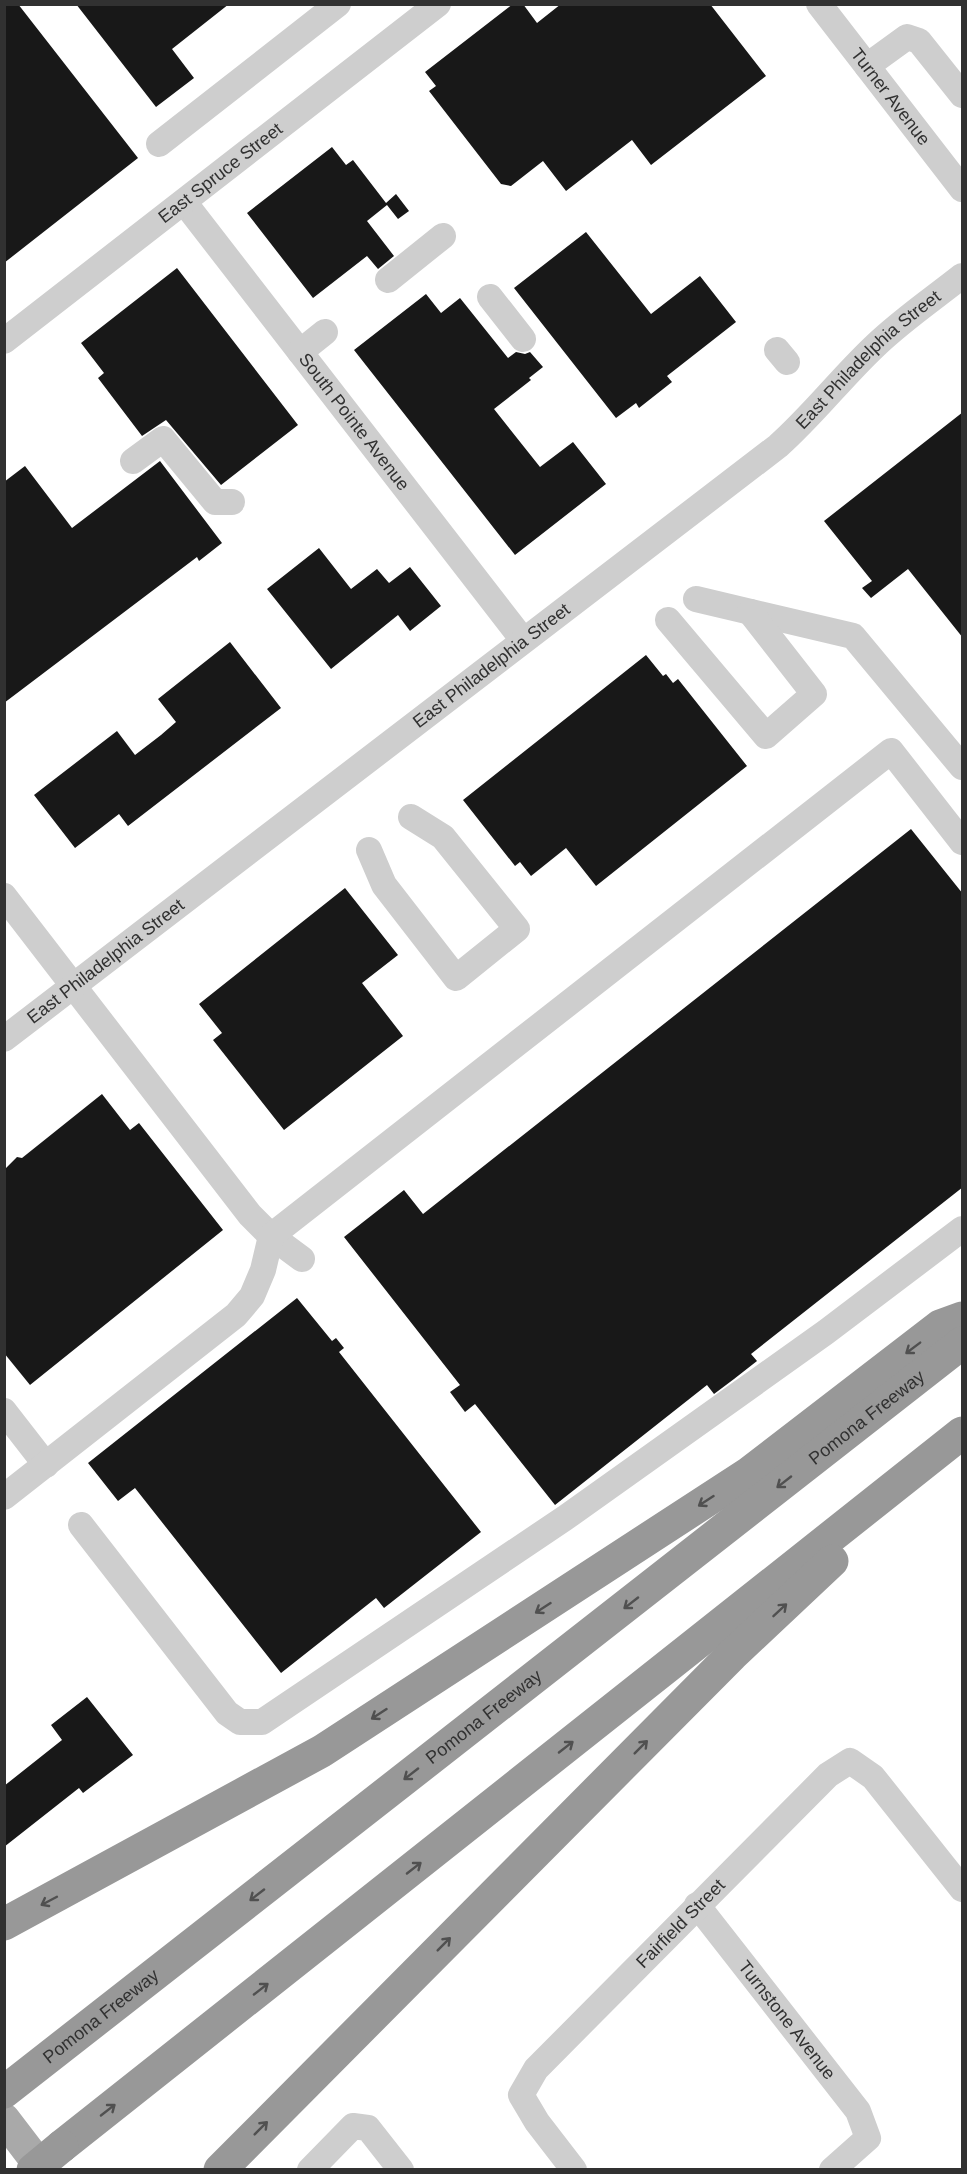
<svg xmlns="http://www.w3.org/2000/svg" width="967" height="2174" viewBox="0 0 967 2174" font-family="Arial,sans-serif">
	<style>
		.building { fill: #181818 }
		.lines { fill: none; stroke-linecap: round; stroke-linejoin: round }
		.minor { stroke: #cecece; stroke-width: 26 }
		.major { stroke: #a9a9a9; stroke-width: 32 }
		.highway { stroke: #989898; stroke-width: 33 }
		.highway-bridge { stroke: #989898; stroke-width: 33 }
		.oneway { stroke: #505050 }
		.labels { text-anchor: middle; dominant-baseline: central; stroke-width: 6; stroke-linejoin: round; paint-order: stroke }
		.street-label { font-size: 18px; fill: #313131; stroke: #fff }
	</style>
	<rect width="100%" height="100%" fill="#fff"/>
	<path class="building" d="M4,4H18L138,158L4,263Z
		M76,4H229L172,49L194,78L156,107Z
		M513,4H523L537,23L561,4H710L766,76L651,165L632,140L566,191L543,161L511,186L501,184L429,91L436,86L425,72Z
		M332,147L346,165L353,160L386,203L396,194L409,211L398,219L387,205L367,221L394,256L378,269L367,256L313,298L247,213Z
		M586,232L651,314L700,276L736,322L667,376L672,382L639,408L636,403L616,418L514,288Z
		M177,268L298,425L221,485L166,420L142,436L98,378L104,373L81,343Z
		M426,294L441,313L460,298L508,358L516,352L525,354L530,352L543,367L529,378L531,380L494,409L540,467L573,442L606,484L515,555L354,350Z
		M963,412V638L908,569L871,598L862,588L872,581L824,521Z
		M160,461L222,543L199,561L197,557L4,703V482L25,466L72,528Z
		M319,548L351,589L377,569L389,583L410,567L441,606L410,631L398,615L331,669L267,589Z
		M230,642L281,708L128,826L119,814L75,848L34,795L117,731L135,755L161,735L176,722L158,699Z
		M646,655L663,676L666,674L673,683L678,679L747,766L596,886L566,848L531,876L520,862L515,866L463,800Z
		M911,829L963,894V1187L751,1354L757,1361L734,1379L714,1394L707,1385L555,1505L475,1404L465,1412L450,1392L460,1385L344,1237L404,1190L423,1214Z
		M345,888L398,955L362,983L403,1036L284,1130L213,1040L222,1033L199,1004Z
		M102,1094L130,1130L139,1123L223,1230L30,1385L4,1353V1170L17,1157L22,1158Z
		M297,1298L332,1341L336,1338L344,1348L339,1352L481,1532L384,1608L376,1598L281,1673L135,1488L118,1501L88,1463Z
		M87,1697L133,1755L83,1793L79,1788L4,1847V1786L62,1740L51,1725Z"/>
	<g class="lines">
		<g class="minor">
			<path id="s1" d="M819,4L962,189"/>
			<path d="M867,66L907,37L919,41L962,95"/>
			<path d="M159,144L338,4"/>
			<path id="s2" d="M184,202L523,640"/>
			<path d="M388,280L443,236"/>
			<path d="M490,297L523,339"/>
			<path id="s3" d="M4,341L438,4"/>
			<path d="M777,350L787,362"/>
			<path d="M300,352L325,332"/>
			<path d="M133,461L163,439L215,502H232"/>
			<path d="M696,599L853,636L962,767"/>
			<path d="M668,620L766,736L814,694L750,612"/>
			<path d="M369,850L384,885L456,978L517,929L443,837L411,817"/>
			<path d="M4,896L250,1215L271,1236L302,1259"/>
			<path id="s4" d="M4,1039L778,446C813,415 841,378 875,346C902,320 933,299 962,276"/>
			<path d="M4,1411L46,1465"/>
			<path d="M4,1497L236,1315L252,1296L263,1270L271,1236L891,751L962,842"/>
			<path d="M81,1525L227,1713L240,1722H262L565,1518L826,1332L962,1229"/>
			<path id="s5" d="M697,1905L858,2111L868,2138L832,2170"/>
			<path d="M310,2170L353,2126L368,2128L401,2170"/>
			<path id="s6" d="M574,2170L537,2122L521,2095L536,2069L828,1775L850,1761L873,1777L962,1889"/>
		</g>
		<path class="major" d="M4,2119L43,2170"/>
		<g class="highway">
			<path d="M4,1924L322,1751L749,1473L940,1326L962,1318"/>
			<path id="s7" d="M4,2092L962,1343"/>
			<path d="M62,2146L962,1433"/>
			<path d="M220,2170L732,1655L832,1561"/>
		</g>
		<path class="highway-bridge" d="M33,2170L62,2146"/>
	</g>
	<defs><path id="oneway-shaft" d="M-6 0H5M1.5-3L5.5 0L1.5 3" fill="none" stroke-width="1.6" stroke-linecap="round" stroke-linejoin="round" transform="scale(1.5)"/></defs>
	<g class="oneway">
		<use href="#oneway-shaft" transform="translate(913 1348) rotate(143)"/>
		<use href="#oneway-shaft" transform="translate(784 1482) rotate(142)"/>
		<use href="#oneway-shaft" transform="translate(706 1501) rotate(147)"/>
		<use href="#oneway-shaft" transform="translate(631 1603) rotate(142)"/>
		<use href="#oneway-shaft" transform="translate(543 1608) rotate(147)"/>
		<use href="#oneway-shaft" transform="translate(780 1610) rotate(-43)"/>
		<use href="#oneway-shaft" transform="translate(379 1714) rotate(147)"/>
		<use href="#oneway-shaft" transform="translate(566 1747) rotate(-38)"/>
		<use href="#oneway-shaft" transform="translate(641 1747) rotate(-45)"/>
		<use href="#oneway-shaft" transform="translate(411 1774) rotate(142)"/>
		<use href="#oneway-shaft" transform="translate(414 1868) rotate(-38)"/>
		<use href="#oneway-shaft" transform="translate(257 1895) rotate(142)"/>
		<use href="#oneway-shaft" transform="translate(49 1901) rotate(152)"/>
		<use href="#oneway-shaft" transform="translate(444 1944) rotate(-45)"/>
		<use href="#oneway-shaft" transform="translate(261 1989) rotate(-38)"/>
		<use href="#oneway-shaft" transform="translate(108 2110) rotate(-38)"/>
		<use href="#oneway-shaft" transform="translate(261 2128) rotate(-45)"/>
	</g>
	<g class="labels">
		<g class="street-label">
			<text stroke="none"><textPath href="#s1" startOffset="117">Turner Avenue</textPath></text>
			<text stroke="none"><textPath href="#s3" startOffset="274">East Spruce Street</textPath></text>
			<text stroke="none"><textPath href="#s4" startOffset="1100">East Philadelphia Street</textPath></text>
			<text stroke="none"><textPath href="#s2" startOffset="278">South Pointe Avenue</textPath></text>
			<text stroke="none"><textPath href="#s4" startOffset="614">East Philadelphia Street</textPath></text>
			<text stroke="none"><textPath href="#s4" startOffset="128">East Philadelphia Street</textPath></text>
			<text stroke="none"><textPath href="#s7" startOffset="1095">Pomona Freeway</textPath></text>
			<text stroke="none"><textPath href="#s7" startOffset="609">Pomona Freeway</textPath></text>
			<text stroke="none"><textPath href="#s6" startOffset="327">Fairfield Street</textPath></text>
			<text stroke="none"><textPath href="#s7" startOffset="123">Pomona Freeway</textPath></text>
			<text stroke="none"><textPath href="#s5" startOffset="146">Turnstone Avenue</textPath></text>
		</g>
	</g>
	<rect width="967" height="2174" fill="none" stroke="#313131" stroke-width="12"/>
</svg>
